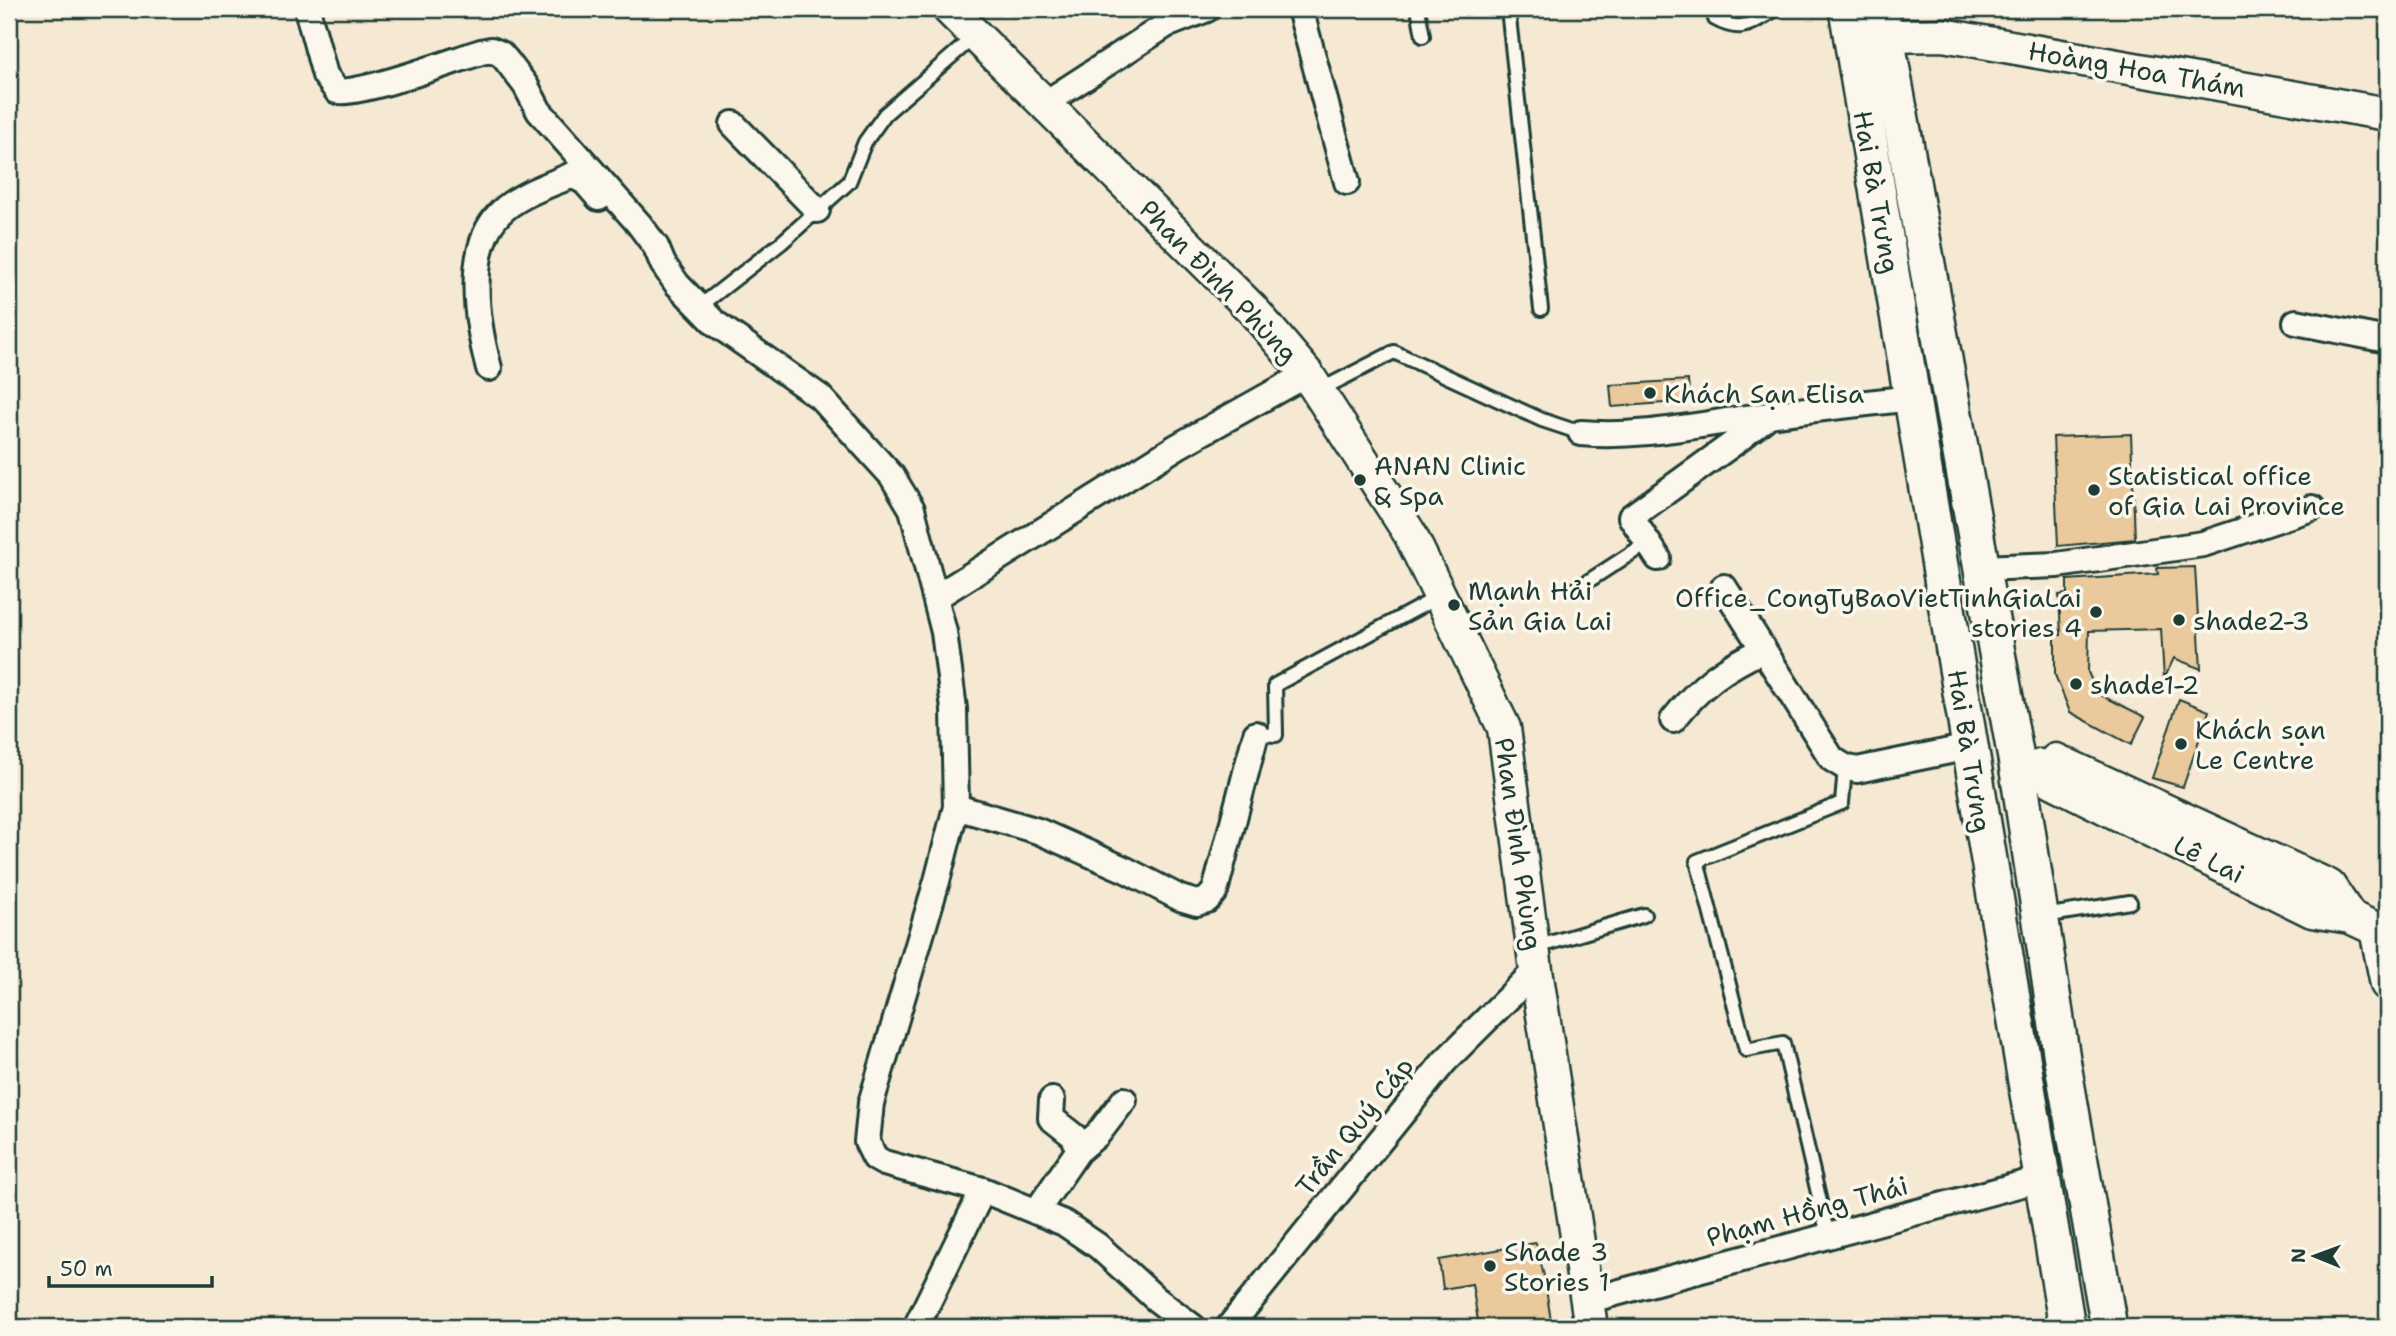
<svg xmlns="http://www.w3.org/2000/svg" width="2396" height="1336" viewBox="0 0 2396 1336" font-family="'Shantell Sans',sans-serif">
	<style>
		.building { fill: #eac99c; stroke: #1f3d34; stroke-width: 2 }
		.lines { fill: none; stroke-linecap: round; stroke-linejoin: round }
		.service-casing { stroke: #1f3d34; stroke-width: 18 }
		.minor-casing { stroke: #1f3d34; stroke-width: 30 }
		.tertiary-casing { stroke: #1f3d34; stroke-width: 37 }
		.secondary-casing { stroke: #1f3d34; stroke-width: 40 }
		.service { stroke: #fbf7ec; stroke-width: 12 }
		.minor { stroke: #fbf7ec; stroke-width: 24 }
		.tertiary { stroke: #fbf7ec; stroke-width: 32 }
		.secondary { stroke: #fbf7ec; stroke-width: 35 }
		.poi-dot { fill: #1f3d34; stroke: #fbf7ec; stroke-width: 2.5 }
		.labels { text-anchor: middle; dominant-baseline: central; stroke-width: 7; stroke-linejoin: round; paint-order: stroke }
		.street-label { font-size: 26px; fill: #1f3d34; stroke: #fbf7ec }
		.poi-label { font-size: 26px; fill: #1f3d34; stroke: #fbf7ec; text-anchor: start }
	</style>
	<rect width="100%" height="100%" fill="#f6e9d4"/>
	<filter id="ink" filterUnits="userSpaceOnUse"><feTurbulence type="fractalNoise" baseFrequency=".0143" numOctaves="2"/><feDisplacementMap in="SourceGraphic" scale="14" xChannelSelector="R" yChannelSelector="G"/><feConvolveMatrix kernelMatrix="1 2 1 2 8 2 1 2 1" color-interpolation-filters="sRGB"/></filter>
	<g filter="url(#ink)">
		<path class="building" d="M1688,380L1690,401L1612,407L1610,385Z
			M2131,434L2135,539L2058,546L2053,437Z
			M2195,567L2201,669L2174,658L2164,679L2161,629L2089,631L2088,672L2097,693L2145,717L2131,745L2070,712L2055,675V635H2061L2059,595L2067,594V580L2158,574L2157,568Z
			M2179,699L2209,711L2183,787L2152,778Z
			M1536,1243L1544,1276L1552,1327H1479L1472,1284L1443,1289L1439,1260Z"/>
		<g class="lines">
			<defs>
				<path id="service" d="M1418,9L1423,36
					M1508,9L1541,309
					M1713,9L1715,19C1742,34 1752,23 1776,9
					M699,307L781,243L849,182L865,142L885,114L975,36
					M1318,391L1394,352L1542,420L1581,433
					M1576,589L1647,543
					M1256,734L1276,735L1275,685L1440,596
					M2044,916L2130,902
					M1533,948L1644,915
					M1828,1236L1783,1043L1746,1050L1697,861L1842,803L1845,767"/>
				<path id="minor" d="M307,9L325,75L337,91C361,95 452,61 481,52L491,50L501,54L507,61L526,86L539,111L639,224L656,247L663,264L677,284L715,323L820,397L892,476L912,509L944,632L954,709L956,807L937,881L871,1103L867,1142L875,1158L884,1163L983,1190L1064,1223L1098,1246L1156,1299L1193,1327
					M1300,9L1347,182
					M1044,104L1166,25L1207,9
					M733,124L817,210
					M2296,322L2387,340
					M489,368C477,324 464,249 500,213C519,194 548,186 572,175L585,182L599,198
					M1581,433C1636,438 1692,426 1747,418C1802,410 1857,404 1913,398
					M1658,558L1631,517L1738,440L1768,416
					M1982,568L2057,565L2203,544L2312,508
					M1724,587L1832,759L1845,767L1857,770L1969,747
					M936,597L1178,446L1307,374
					M1673,720C1700,686 1723,668 1763,650
					M956,807L1038,831L1126,870L1180,898L1197,903L1207,900L1215,891L1256,734
					M1078,1151L1098,1134L1124,1100
					M1036,1212L1078,1151L1075,1137L1051,1118L1052,1100
					M1586,1301L2044,1178
					M916,1327L983,1190
					M1229,1327L1444,1062L1536,970"/>
				<path id="tertiary" d="M949,9L1252,309L1307,374L1410,534L1504,728L1536,970L1591,1327
					M1886,36L1943,35L2387,114
					M2056,760L2329,886L2350,917
					M2040,766L2052,781L2312,911L2350,917L2376,929H2387
					M2376,929L2387,984"/>
				<path id="secondary" d="M1847,9L2067,1327
					M1881,9L2017,764L2062,1059L2109,1327"/>
			</defs>
			<use href="#service" class="service-casing"/>
			<use href="#minor" class="minor-casing"/>
			<use href="#tertiary" class="tertiary-casing"/>
			<use href="#secondary" class="secondary-casing"/>
			<use href="#service" class="service"/>
			<use href="#minor" class="minor"/>
			<use href="#tertiary" class="tertiary"/>
			<use href="#secondary" class="secondary"/>
		</g>
	</g>
	<g class="poi-dot">
		<circle cx="1650" cy="393" r="7"/>
		<circle cx="1360" cy="480" r="7"/>
		<circle cx="2094" cy="490" r="7"/>
		<circle cx="1454" cy="605" r="7"/>
		<circle cx="2096" cy="612" r="7"/>
		<circle cx="2179" cy="620" r="7"/>
		<circle cx="2076" cy="684" r="7"/>
		<circle cx="2181" cy="744" r="7"/>
		<circle cx="1490" cy="1266" r="7"/>
	</g>
	<g class="labels">
		<g class="street-label">
			<text transform="translate(2137 69) rotate(10)">Hoàng Hoa Thám</text>
			<text transform="translate(1877 192) rotate(80)">Hai Bà Trưng</text>
			<text transform="translate(1219 281) rotate(46)">Phan Đình Phùng</text>
			<text transform="translate(1970 751) rotate(81)">Hai Bà Trưng</text>
			<text transform="translate(1519 844) rotate(82)">Phan Đình Phùng</text>
			<text transform="translate(2209 859) rotate(26)">Lê Lai</text>
			<text transform="translate(1354 1126) rotate(-51)">Trần Quý Cáp</text>
			<text transform="translate(1807 1211) rotate(-15)">Phạm Hồng Thái</text>
		</g>
		<g class="poi-label">
			<text x="1664" y="393">Khách Sạn Elisa</text>
			<text x="1374" y="465">ANAN Clinic<tspan x="1374" dy="30">&amp; Spa</tspan></text>
			<text x="2108" y="475">Statistical office<tspan x="2108" dy="30">of Gia Lai Province</tspan></text>
			<text x="1468" y="590">Mạnh Hải<tspan x="1468" dy="30">Sản Gia Lai</tspan></text>
			<text x="2082" y="597" text-anchor="end">Office_CongTyBaoVietTinhGiaLai<tspan x="2082" dy="30">stories 4</tspan></text>
			<text x="2193" y="620">shade2-3</text>
			<text x="2090" y="684">shade1-2</text>
			<text x="2195" y="729">Khách sạn<tspan x="2195" dy="30">Le Centre</tspan></text>
			<text x="1504" y="1251">Shade 3<tspan x="1504" dy="30">Stories 1</tspan></text>
		</g>
	</g>
	<rect width="2396" height="1336" fill="none" stroke="#fbf7ec" stroke-width="35"/>
	<rect x="18" y="18" width="2361" height="1301" fill="none" stroke="#1f3d34" stroke-width="2.5" filter="url(#ink)"/>
	<g transform="translate(2315 1256) rotate(271)" stroke="#fbf7ec" stroke-width="5" paint-order="stroke">
	<path d="M0-5L12 26L0 18L-12 26Z" fill="#1f3d34"/>
	<text y="-10" font-size="19" font-weight="bold" text-anchor="middle" fill="#1f3d34">N</text>
	</g>
	<path d="M49 1276v10h163v-10" fill="none" stroke="#1f3d34" stroke-width="3.5"/>
	<text x="60" y="1276" font-size="21" fill="#1f3d34" stroke="#fbf7ec" stroke-width="5" paint-order="stroke">50 m</text>
</svg>
